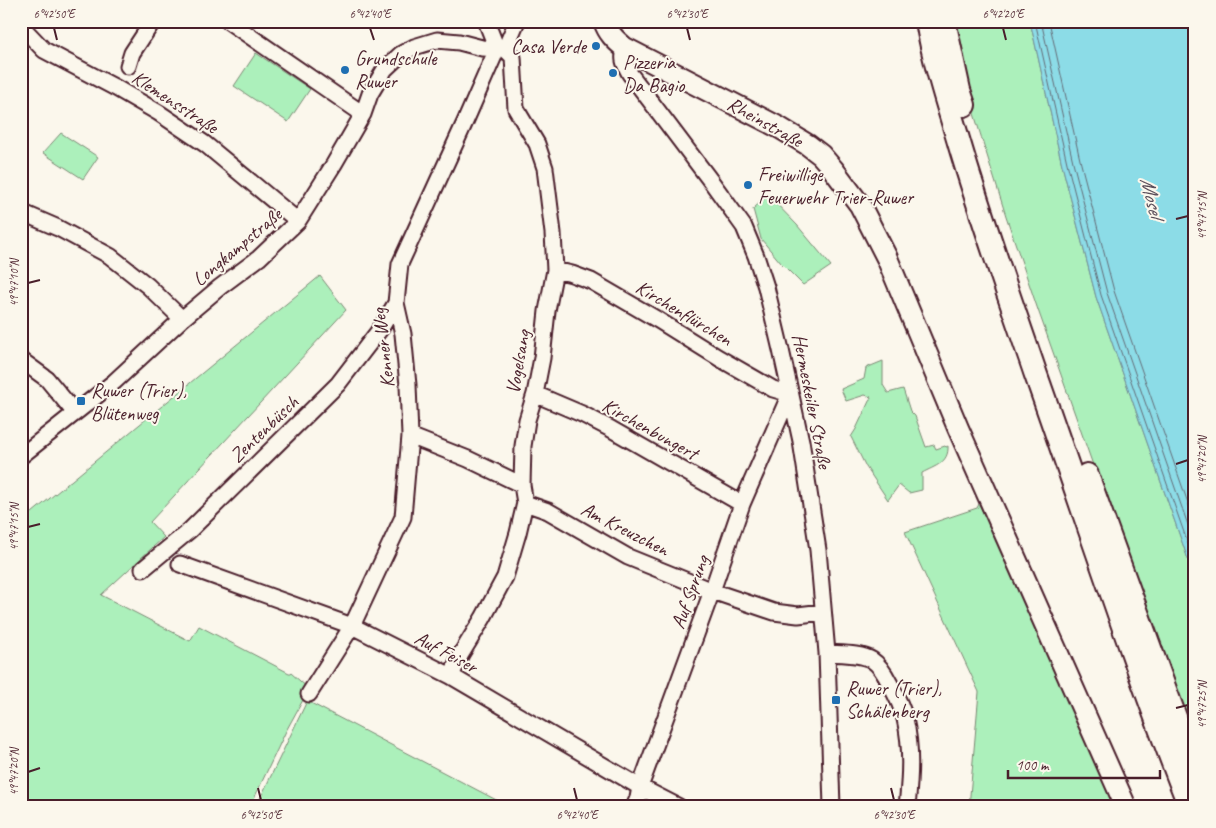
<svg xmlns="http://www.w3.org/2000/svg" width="1216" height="828" viewBox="0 0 1216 828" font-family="Caveat,sans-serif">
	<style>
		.green { fill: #acf0bb; stroke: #7b8873 }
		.water { fill: #8cdce7; stroke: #72909c }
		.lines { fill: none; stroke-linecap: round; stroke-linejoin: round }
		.shore { stroke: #646b76; stroke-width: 1 }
		.minor-casing { stroke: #4a1f2b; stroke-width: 19 }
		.major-casing { stroke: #4a1f2b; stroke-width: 24 }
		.highway-casing { stroke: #4a1f2b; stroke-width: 26 }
		.minor { stroke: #fbf7ec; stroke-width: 15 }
		.major { stroke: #fbf7ec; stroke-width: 20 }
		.highway { stroke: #fbf7ec; stroke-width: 22 }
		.ticks { fill: none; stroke: #4a1f2b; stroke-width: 2 }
		.poi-dot { fill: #1f6fb2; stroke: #fbf7ec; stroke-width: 2 }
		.labels { text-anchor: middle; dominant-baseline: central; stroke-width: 4; stroke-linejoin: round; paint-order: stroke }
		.poi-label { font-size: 20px; fill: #4a1f2b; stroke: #fbf7ec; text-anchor: start }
		.street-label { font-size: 20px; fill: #4a1f2b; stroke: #fbf7ec }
		.water-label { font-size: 21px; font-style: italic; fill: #5a4e5a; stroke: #fbf7ec }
		.neatline { fill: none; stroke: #4a1f2b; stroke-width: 2 }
		.ticks-label { font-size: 12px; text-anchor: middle; fill: #4a1f2b }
	</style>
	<rect width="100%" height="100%" fill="#fbf7ec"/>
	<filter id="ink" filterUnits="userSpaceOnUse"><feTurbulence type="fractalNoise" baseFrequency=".02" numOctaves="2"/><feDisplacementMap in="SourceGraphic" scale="10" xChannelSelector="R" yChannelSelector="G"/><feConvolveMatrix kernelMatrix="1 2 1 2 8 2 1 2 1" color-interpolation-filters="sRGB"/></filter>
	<g filter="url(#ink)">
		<path class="green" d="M952,21H1030L1062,165L1096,297L1195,579V753L1037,307L1006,216L966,88Z
			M256,53L310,89L288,122L234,86Z
			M61,133L98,157L83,179L43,153Z
			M768,195L797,225L831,266L803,285L781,263L761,239L753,209Z
			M320,276L346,310L150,522L164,537L101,595L190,641L199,626L289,673H291L309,689L286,731L250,807H21V522Z
			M883,361V385L888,393L903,389L910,411L915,416L926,447L934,445L936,449L945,446L946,447L948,446C949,463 935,466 922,473V490L909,493L899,485L888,500L866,467L851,437L856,429L871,397L865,395L846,401L841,389L864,379L866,368Z
			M979,504L1015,579L1072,711L1117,807H969L979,692L905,532L977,508Z
			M307,701L504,804L503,807H256Z"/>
		<path class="water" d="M1030,21H1195V579L1096,297L1062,165Z"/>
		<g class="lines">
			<path class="shore" d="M1035,21L1067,163L1101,295L1195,564
				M1041,21L1073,162L1107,293L1195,545
				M1049,21L1080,160L1114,291L1195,523"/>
			<defs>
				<path id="minor" d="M228,21L363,114
					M486,21L497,49
					M24,29L44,50L116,88L159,113L205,144L298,221
					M625,48C622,60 624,63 630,74L713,184L744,227L756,256L766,287L781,350L801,441L818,550L827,653L832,807
					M128,66L132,53L153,21
					M21,212L58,228L110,256L148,286L182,319
					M555,270L572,274L591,281L658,320L719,358L773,389L790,394L742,504L712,591L640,787L638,798L634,807
					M21,360L47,379L75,413
					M535,394L582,414L611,429L742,504
					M410,436L468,459L522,485
					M21,456L114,382L182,319L220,287L259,258L298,221L334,164L363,114L370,94L385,69L401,54L414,47L437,40L459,42L482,48L505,49L517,21
					M525,503L548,511L628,557L712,591L774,612L798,615L823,612
					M180,564L352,626L451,676L640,787L679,807
					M143,569L190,530L338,384L381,328L396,303
					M827,653C840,654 861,653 872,660C880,665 886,676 890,684C896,695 902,707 905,719C912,748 910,777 907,807
					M451,676L461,654L483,618L505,577L518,533L525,503L522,485L523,446L527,420L535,394L542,358L547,311L555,270L553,233L545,168L537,144L516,109L513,57L505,49
					M309,694L352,626L403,517L410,436L408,385L403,334L396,303L400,264L465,122L497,49"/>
				<path id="major" d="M604,21C608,33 615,40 625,48L780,128L808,145L821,155L833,169L860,205L887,258L958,428L1126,807"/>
				<path id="highway" d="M927,21C934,63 948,105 960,146C983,223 1010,299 1036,375C1087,519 1134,665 1190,807
					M944,21L959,90L964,105
					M1087,475L1195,772"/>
			</defs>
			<use href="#minor" class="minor-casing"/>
			<use href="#major" class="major-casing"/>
			<use href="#highway" class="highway-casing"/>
			<use href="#minor" class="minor"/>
			<use href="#major" class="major"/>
			<use href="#highway" class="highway"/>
		</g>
	</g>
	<path class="ticks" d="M54,28L57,40M370,28L374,40M687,28L690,40M1003,28L1006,40M1176,219L1188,216M28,283L40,280M1176,464L1188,460M28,527L40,524M1176,708L1188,705M28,772L40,768M258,788L261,800M574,788L577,800M891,788L894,800"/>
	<g class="poi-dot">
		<circle cx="596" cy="46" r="5"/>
		<circle cx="345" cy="70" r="5"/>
		<circle cx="613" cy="73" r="5"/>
		<circle cx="748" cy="185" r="5"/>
		<rect x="76" y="396" width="10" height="10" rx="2.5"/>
		<rect x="831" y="695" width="10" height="10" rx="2.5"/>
	</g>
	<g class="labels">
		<g class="poi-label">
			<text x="586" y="46" text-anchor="end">Casa Verde</text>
			<text x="355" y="58">Grundschule<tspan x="355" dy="23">Ruwer</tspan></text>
			<text x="623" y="62">Pizzeria<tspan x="623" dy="23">Da Bagio</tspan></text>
			<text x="758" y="174">Freiwillige<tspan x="758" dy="23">Feuerwehr Trier-Ruwer</tspan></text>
			<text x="91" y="390">Ruwer (Trier),<tspan x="91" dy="23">Blütenweg</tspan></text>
			<text x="846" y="688">Ruwer (Trier),<tspan x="846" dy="23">Schälenberg</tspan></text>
		</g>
		<g class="street-label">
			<text transform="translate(175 102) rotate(33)">Klemensstraße</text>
			<text transform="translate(765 122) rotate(29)">Rheinstraße</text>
			<text transform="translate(237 247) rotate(-40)">Longkampstraße</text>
			<text transform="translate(684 313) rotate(31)">Kirchenflürchen</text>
			<text transform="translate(383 348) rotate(-97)">Kenner Weg</text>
			<text transform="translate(518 362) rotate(-80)">Vogelsang</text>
			<text transform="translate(812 401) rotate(79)">Hermeskeiler Straße</text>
			<text transform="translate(264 429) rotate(-44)">Zentenbüsch</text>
			<text transform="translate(650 429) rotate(29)">Kirchenbungert</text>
			<text transform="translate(625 529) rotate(27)">Am Kreuzchen</text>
			<text transform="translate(690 592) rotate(-70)">Auf Sprung</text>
			<text transform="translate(446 652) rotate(28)">Auf Feiser</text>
		</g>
		<g class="water-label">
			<text transform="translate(1152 197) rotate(76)">Mosel</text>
		</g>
	</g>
	<rect width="1216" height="828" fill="none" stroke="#fbf7ec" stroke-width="55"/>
	<path d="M1008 770v8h152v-8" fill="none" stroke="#4a1f2b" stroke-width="2.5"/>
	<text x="1016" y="770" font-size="15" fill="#4a1f2b" stroke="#fbf7ec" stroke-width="4" paint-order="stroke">100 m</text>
	<rect x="28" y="28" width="1160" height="772" class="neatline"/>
	<g class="ticks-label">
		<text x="54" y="18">6°42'50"E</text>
		<text x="370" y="18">6°42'40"E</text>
		<text x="687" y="18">6°42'30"E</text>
		<text x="1003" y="18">6°42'20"E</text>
		<text transform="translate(1202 216) rotate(-90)" y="4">49°47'15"N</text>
		<text transform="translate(14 283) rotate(-90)" y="4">49°47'10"N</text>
		<text transform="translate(1202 460) rotate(-90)" y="4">49°47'20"N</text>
		<text transform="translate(14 527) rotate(-90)" y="4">49°47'15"N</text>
		<text transform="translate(1202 705) rotate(-90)" y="4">49°47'25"N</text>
		<text transform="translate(14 772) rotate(-90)" y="4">49°47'20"N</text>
		<text x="261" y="819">6°42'50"E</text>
		<text x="577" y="819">6°42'40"E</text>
		<text x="894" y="819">6°42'30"E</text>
	</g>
</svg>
